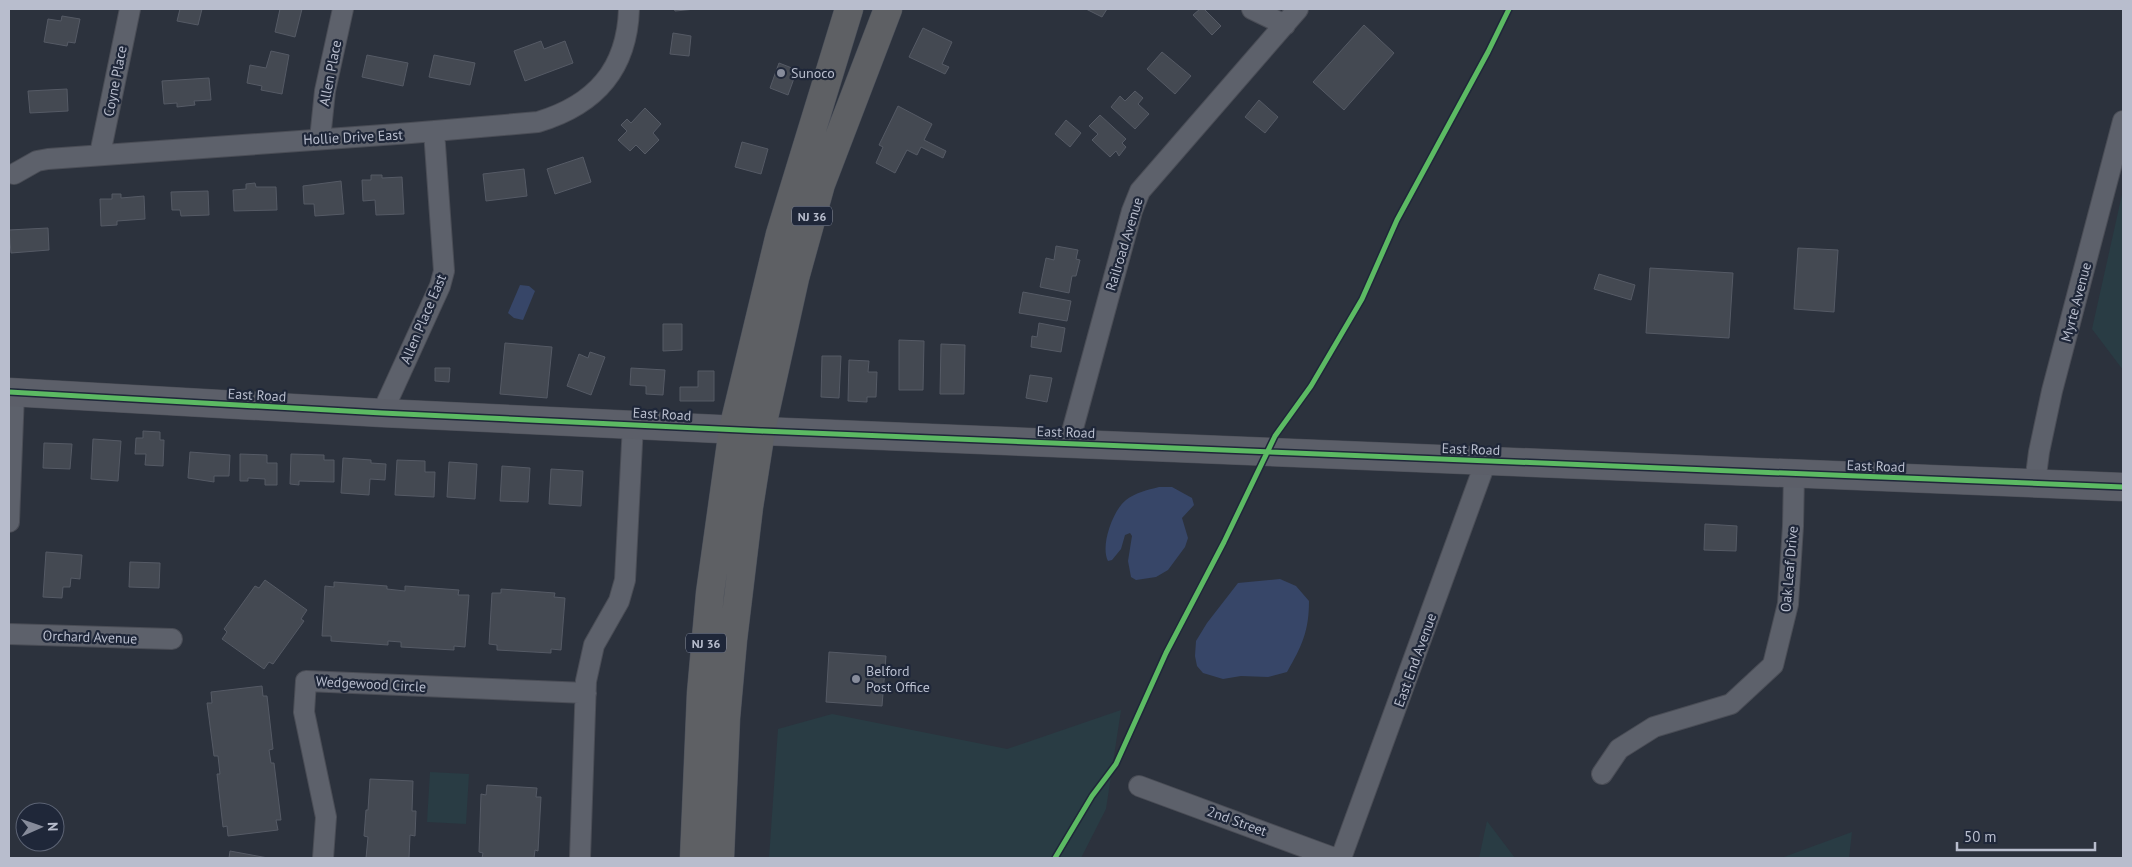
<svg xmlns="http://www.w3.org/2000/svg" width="2132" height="867" viewBox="0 0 2132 867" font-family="'PT Sans',sans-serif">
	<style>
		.green { fill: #293c44 }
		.water { fill: #374668 }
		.building { fill: #444952; stroke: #555a65 }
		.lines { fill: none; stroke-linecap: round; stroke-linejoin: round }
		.street-casing { stroke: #4a4d56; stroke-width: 22 }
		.secondary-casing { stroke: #4a4d56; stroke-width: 29 }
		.highway-casing { stroke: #494e59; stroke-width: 29 }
		.street { stroke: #5d616b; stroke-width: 20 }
		.secondary { stroke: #5c5f69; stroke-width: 28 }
		.highway { stroke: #5e6064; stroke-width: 28 }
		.cycleway-casing { stroke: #1f2739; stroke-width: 8 }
		.cycleway { stroke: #5cba63; stroke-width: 5 }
		.poi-dot { fill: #878c9b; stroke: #1f2739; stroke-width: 2 }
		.labels { text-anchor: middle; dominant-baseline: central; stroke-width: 4.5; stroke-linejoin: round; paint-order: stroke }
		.shield { fill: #1f2739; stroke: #8a90a1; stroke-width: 1 }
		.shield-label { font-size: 12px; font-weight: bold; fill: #b8bdcd }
		.street-label { font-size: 14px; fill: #b8bdcd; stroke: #1f2739 }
		.poi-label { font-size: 14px; fill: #b8bdcd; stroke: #1f2739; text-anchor: start }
	</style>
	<rect width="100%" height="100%" fill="#2c323d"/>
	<path class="green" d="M2123,190V370L2092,329Z
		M1121,710L1106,809L1081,858H769L778,729L832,714L1007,749Z
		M430,772L469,774L466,824L427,822Z
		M1487,821L1515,858H1479Z
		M1852,832L1849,858H1781Z"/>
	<path class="water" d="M520,285L529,286L535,291L523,320L514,318L508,313Z
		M1159,487H1172L1192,498L1194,505L1182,518L1188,538L1185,547L1168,570L1156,577L1136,580L1131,577L1128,561L1132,536L1130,533L1125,535L1121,549L1112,560L1108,561C1100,546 1113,510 1126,500C1135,493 1147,490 1159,487Z
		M1280,579L1296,586L1309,601C1309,631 1302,646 1287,672L1268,677L1241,676L1223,679L1203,673L1197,666L1195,656L1196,641L1207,623L1238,583Z"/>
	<path class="building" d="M180,9H202L198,25L177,21Z
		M280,9H302L295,37L275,32Z
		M674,9H696L675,11Z
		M1086,9H1107L1102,17Z
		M1200,9H1204L1221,26L1212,35L1193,15Z
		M62,16L80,19L75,43L68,42L67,46L44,42L48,19L61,21Z
		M1364,25L1394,53L1344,110L1313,82Z
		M923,28L952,42L942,64L949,67L945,74L909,57Z
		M673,33L691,36L689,56L670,54Z
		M541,41L544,49L565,41L573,63L525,81L514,51Z
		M271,51L289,55L282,94L261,90L262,86L247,83L250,65L266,68Z
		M1162,52L1191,76L1175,94L1147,69Z
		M367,55L408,63L403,86L362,77Z
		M434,55L475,63L470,85L429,77Z
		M779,63L797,70L788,95L770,88Z
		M209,78L211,100L194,101L195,105L177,107V103L164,104L162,81Z
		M67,89L68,111L30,113L28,91Z
		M1135,91L1143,98L1138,104L1149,114L1135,129L1111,107L1120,96L1125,101Z
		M1259,100L1278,117L1265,133L1245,117Z
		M898,106L932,124L924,140L946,151L943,158L921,147L917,155L907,150L895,173L876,163L883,147L879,145Z
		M645,108L661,124L653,133L659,140L645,154L636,145L630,151L618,140L627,131L621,125L627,119L631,123Z
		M1100,115L1126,139L1122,143L1126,147L1119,156L1116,151L1110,157L1092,140L1098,134L1089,126Z
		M1066,120L1081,133L1070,147L1055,134Z
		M742,142L768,149L761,174L735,167Z
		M583,157L591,182L555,194L547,169Z
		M524,169L527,196L486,201L483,174Z
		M371,175H382V178L402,177L404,214L376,215L375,200L363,201L362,180H371Z
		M341,181L344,214L315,216L314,204H304L303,186Z
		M255,183L256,187H276L277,210L234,211L233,190L246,189V184Z
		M208,191L209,215L181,216L180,210H172L171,192Z
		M112,194H121V198L144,196L145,219L117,221V225L101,226L100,199H112Z
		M48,228L49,250L11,253L9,230Z
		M1056,246L1078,250L1076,259L1080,260L1076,276H1072L1069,293L1040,287L1046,258L1054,260Z
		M1798,248L1838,250L1834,312L1794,309Z
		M1650,268L1733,273L1729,338L1646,333Z
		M1599,274L1635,285L1631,300L1594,289Z
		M1023,292L1071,301L1067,321L1019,313Z
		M1039,323L1065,328L1061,352L1031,347L1032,336L1037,337Z
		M663,324H682V350L663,351Z
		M899,340L924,341L923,390H899Z
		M505,343L552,347L547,398L500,394Z
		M941,344L965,345L964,394H940Z
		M590,352L605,357L591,395L567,386L579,354L588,358Z
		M822,356H841L839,398L821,397Z
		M849,360L869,361L868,372H877L876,397H867V402L848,401Z
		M435,368H450L449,382L435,381Z
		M631,368L665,370L663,395L646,394V386L630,385Z
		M698,371H714V401H680V387H698Z
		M1030,375L1052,378L1047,402L1026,398Z
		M143,431L160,432V440H164L163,466L145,465L146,454H135L136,438H143Z
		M93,439L121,441L118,481L91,479Z
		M44,443L72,444L70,469L43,468Z
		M190,452L230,455L229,476H214V482L188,478Z
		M240,454L267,455V463H277V485H265V479L248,478V481H240Z
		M291,454L324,455V460H334V482L299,481V485L290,484Z
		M343,458L371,460V463L386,464L385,480L370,479L369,495L341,493Z
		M397,460L425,461V472H435L434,497L395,495Z
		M449,462L477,464L475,499L447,497Z
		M502,466L530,468L528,502L500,501Z
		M551,469L583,471L581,506L549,504Z
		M1705,524L1737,526L1736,551L1704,550Z
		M46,552L82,555L80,579L71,578L70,587H63L62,598L43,597Z
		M130,562L160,563L159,588L129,587Z
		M265,580L307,610L301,619L304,621L273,664L269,662L264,669L222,639L227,632L224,629L255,586L259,588Z
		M334,582L387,586V589L405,591V586L459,590L458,595H469L465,647L454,646V650L401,647V642L388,641V645L331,641V636H322L325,586L334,587Z
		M501,589L555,593L554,597L565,598L561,650L551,649V653L497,650V645L489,644L492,593H501Z
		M829,652L886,656L882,706L826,702Z
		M262,686L263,696H267L273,749L269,750L271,763H274L281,820H276L278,830L228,836L227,826L223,827L217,774H220L218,756H214L207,703H212L211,692Z
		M370,779L413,781L412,811H416L415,836L410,835L409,858H366L368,837L364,836L366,810H368Z
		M487,785L537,788L536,797H541L538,851L535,850L534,858H482L483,853L479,852L481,794L486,795Z
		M230,851L268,858H229Z"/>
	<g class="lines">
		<defs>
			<path id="street" d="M1252,9L1285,25
				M320,139L325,91L343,9
				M100,154L130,9
				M14,174L37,161L48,159L411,133L538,122C595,105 627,70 629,9
				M382,413L440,286L444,271L434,131
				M1069,443L1132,211L1140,191L1298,9
				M2035,483L2039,452L2052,391L2123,121
				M9,522L14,393
				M9,634L172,639
				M1602,774L1619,749L1654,727L1731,704L1773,665L1788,604L1793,526L1794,474
				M1139,786L1334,858
				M323,858L326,817L304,712L306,681L586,693
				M580,858L586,681L594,645L619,601L625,580L633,424
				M1341,858L1486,461"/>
			<path id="secondary" d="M9,392L382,413L761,431L2123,487"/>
			<path id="highway" d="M694,858L701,693L710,593L733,429L780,234L849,9
				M720,858L726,718L733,640L749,507L761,431L795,278L821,184L888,9"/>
		</defs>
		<use href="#street" class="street-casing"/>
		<use href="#secondary" class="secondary-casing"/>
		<use href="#highway" class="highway-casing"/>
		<use href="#street" class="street"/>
		<use href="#secondary" class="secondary"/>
		<use href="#highway" class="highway"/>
		<defs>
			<path id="cycleway" d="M9,392L382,413L761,431L2123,487
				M1055,858L1092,796L1116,764L1166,653L1224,542L1275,436L1311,386L1362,299L1397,220L1488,52L1509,9"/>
		</defs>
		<use href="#cycleway" class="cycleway-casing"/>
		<use href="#cycleway" class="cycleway"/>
	</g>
	<g class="poi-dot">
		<circle cx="781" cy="73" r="5"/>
		<circle cx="856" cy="679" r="5"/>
	</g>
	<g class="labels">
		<g class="shield">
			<rect x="792" y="206.5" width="40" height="19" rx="4"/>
			<rect x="686" y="633.5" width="40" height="19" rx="4"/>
		</g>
		<g class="shield-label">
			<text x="812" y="216">NJ 36</text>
			<text x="706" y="643">NJ 36</text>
		</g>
		<g class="street-label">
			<text transform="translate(330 73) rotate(-79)">Allen Place</text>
			<text transform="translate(115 81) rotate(-79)">Coyne Place</text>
			<text transform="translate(353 137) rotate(-3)">Hollie Drive East</text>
			<text transform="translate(1124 244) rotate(-73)">Railroad Avenue</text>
			<text transform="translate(2076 302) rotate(-75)">Myrte Avenue</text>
			<text transform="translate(423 319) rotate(-67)">Allen Place East</text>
			<text transform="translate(257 395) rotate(3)">East Road</text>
			<text transform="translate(662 414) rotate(3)">East Road</text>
			<text transform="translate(1066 432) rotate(2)">East Road</text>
			<text transform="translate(1471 449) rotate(2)">East Road</text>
			<text transform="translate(1876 466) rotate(2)">East Road</text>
			<text transform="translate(1789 569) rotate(-85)">Oak Leaf Drive</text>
			<text transform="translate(90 637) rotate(2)">Orchard Avenue</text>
			<text transform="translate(1415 660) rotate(-70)">East End Avenue</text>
			<text transform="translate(371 684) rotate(3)">Wedgewood Circle</text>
			<text transform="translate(1237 821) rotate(20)">2nd Street</text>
		</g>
		<g class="poi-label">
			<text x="791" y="73">Sunoco</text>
			<text x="866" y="671">Belford<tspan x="866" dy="16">Post Office</tspan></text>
		</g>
	</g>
	<rect width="2132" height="867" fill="none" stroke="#b8bdcd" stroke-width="20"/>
	<g transform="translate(40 827) rotate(88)"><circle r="24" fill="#1f2739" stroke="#5c6374"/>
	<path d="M0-4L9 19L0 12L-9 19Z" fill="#878c9b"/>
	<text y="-8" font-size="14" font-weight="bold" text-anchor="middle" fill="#b8bdcd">N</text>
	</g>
	<path d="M1957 842v8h138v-8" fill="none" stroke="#b8bdcd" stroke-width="2.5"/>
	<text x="1964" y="842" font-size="15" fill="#b8bdcd" stroke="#1f2739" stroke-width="4" paint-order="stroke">50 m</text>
</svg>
